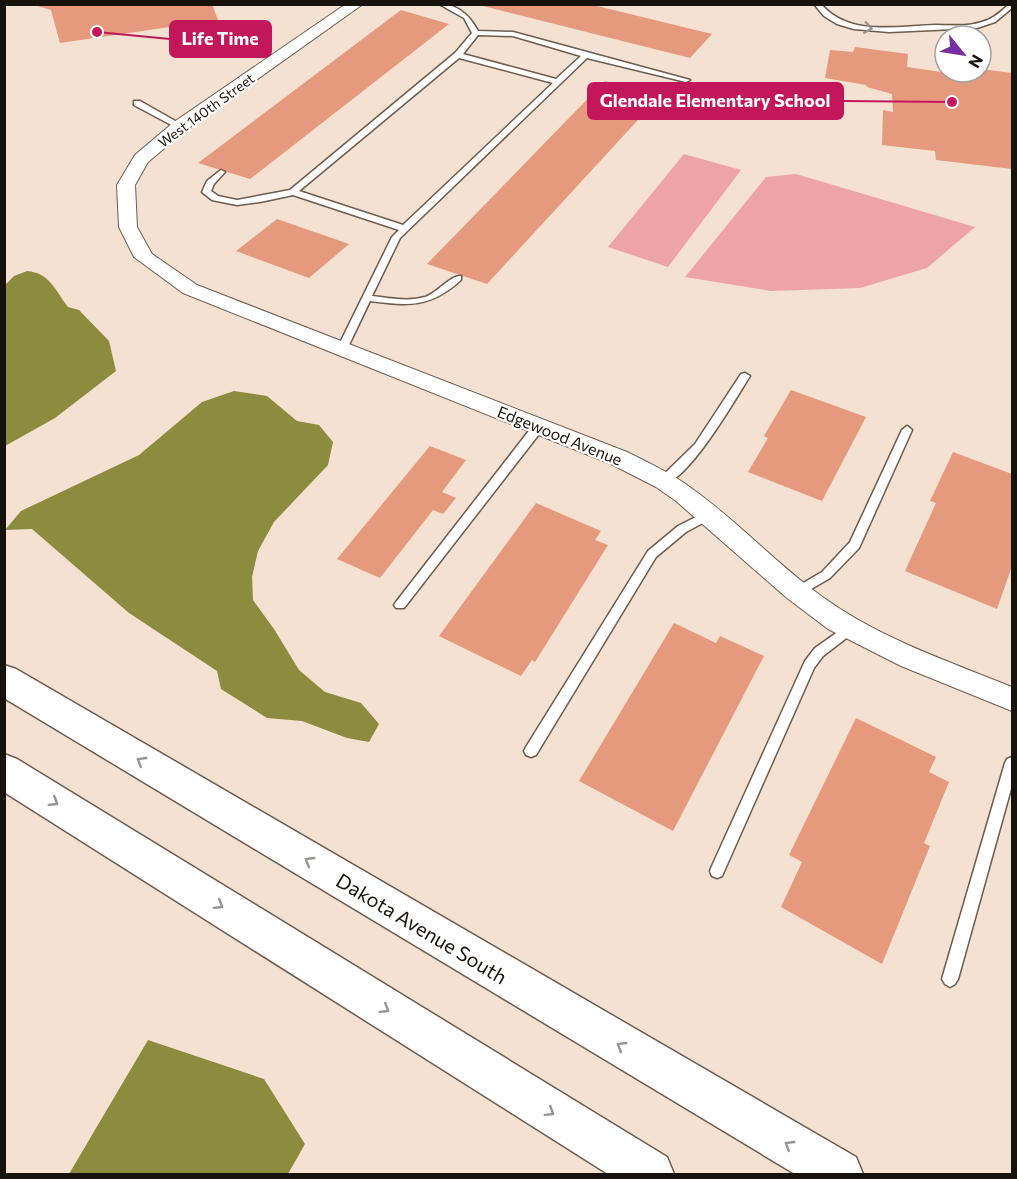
<svg xmlns="http://www.w3.org/2000/svg" width="1017" height="1179" viewBox="0 0 1017 1179" font-family="Commissioner,sans-serif">
	<style>
		.green { fill: #eea4a5 }
		.water { fill: #8c8c3f }
		.building { fill: #e5997d }
		.lines { fill: none; stroke-linecap: round; stroke-linejoin: round }
		.lane-casing { stroke: #6c5c4e; stroke-width: 3 }
		.street-casing { stroke: #6c5c4e; stroke-width: 2 }
		.secondary-casing { stroke: #6c5c4e; stroke-width: 3 }
		.lane { fill: #fff; fill-rule: evenodd }
		.street { fill: #fff; fill-rule: evenodd }
		.secondary { fill: #fff; fill-rule: evenodd }
		.oneway { stroke: #979492 }
		.labels { text-anchor: middle; dominant-baseline: central; stroke-width: 4.5; stroke-linejoin: round; paint-order: stroke }
		.far-street-label { font-size: 14px; fill: #18120c; stroke: #fff }
		.street-label { font-size: 16px; fill: #18120c; stroke: #fff }
		.near-street-label { font-size: 20px; fill: #18120c; stroke: #fff }
		.leader { fill: none; stroke: #c2185b; stroke-width: 2 }
		.callout-dot { fill: #c2185b; stroke: #fff; stroke-width: 2 }
		.callout { fill: #c2185b; stroke: #c2185b; stroke-width: 2 }
		.callout-label { font-size: 18px; text-anchor: middle; font-weight: bold; fill: #fff }
	</style>
	<rect width="100%" height="100%" fill="#f4e1d1"/>
	<path class="green" d="M684,154L741,170L668,267L608,247Z
		M796,174L975,227L927,268L860,288L771,291L685,277L766,177Z"/>
	<path class="water" d="M27,271C50,273 55,290 68,307L79,310L109,341L116,371L55,418L5,446V285L14,276Z
		M234,391L267,396L297,421L319,425L333,442L328,465L274,522L258,551L252,577L253,600L274,629L299,670L325,692L361,703L379,724L369,742L347,738L302,721L267,718L221,689L217,671L129,613L32,529L5,530L21,511L139,455L202,402Z
		M148,1040L264,1079L305,1144L288,1174H69Z"/>
	<path class="building" d="M212,4L218,20L60,43L51,10L34,5Z
		M589,4L712,34L690,58L479,5Z
		M401,10L449,24L250,179L198,163Z
		M855,47L908,54L907,67L941,72L940,63L945,64V72H981V69L1012,73V169L936,160L935,151L882,145L883,110L893,112L892,94L867,87L866,85L825,78L830,50L853,52Z
		M605,81L660,96L487,284L427,264Z
		M277,219L349,244L309,278L236,251Z
		M791,390L866,417L822,501L748,472L768,438L764,436Z
		M430,446L466,460L442,492L456,498L443,514L433,510L380,578L337,559Z
		M953,452L1012,474V566L997,609L905,571L936,503L930,501Z
		M536,503L601,531L595,540L608,545L535,662L532,660L521,676L439,636Z
		M674,623L716,643L720,636L764,656L673,831L579,781Z
		M856,718L936,757L929,772L949,782L924,843L930,846L882,964L781,907L802,862L789,855Z"/>
	<g class="lines">
		<defs>
			<path id="lane" d="M439,4C458,4 470,16 478,31L513,32L690,80L686,82L587,58L400,238L372,296C389,298 408,302 425,297C437,293 451,275 461,276V280C430,308 409,306 370,301L347,349L345,351H339L337,349L392,237L399,230L293,195L260,202L237,205L212,200L202,192L207,181L221,170L225,172L214,184L211,191L218,196L237,200L290,190L455,53L472,33L464,18ZM478,35L513,36L581,56L556,79L463,54ZM459,58L553,83L403,225L299,191Z
				M814,4H821C849,37 897,26 935,25C951,25 967,27 982,22C993,19 1001,12 1009,4H1012V8L995,22L977,28L889,32L854,29L837,24L824,16Z
				M134,101H140L184,126L177,128L134,105Z
				M745,373L750,376C737,396 684,490 659,484L657,481L695,444L741,374Z
				M539,422L544,426L543,429L404,608H396L394,605L396,602L535,423Z
				M907,426L912,430L859,548L830,578L801,595H793L791,592L793,589L822,572L850,542L902,430Z
				M708,511L712,512L714,515L712,518L686,532L656,557L536,755L531,757L526,755L524,751L526,747L648,551L678,526Z
				M849,624L853,625L855,629L853,633L823,656L814,668L722,876L717,878L712,876L710,871L712,866L805,661L815,648Z
				M1012,757V785L958,979L955,984L950,987L945,984L942,979L1005,763L1007,759Z"/>
			<path id="street" d="M346,4H363L186,130L148,162L135,185L137,227L152,254L197,285L627,452C649,463 671,473 691,488C738,521 777,565 824,598C881,639 948,661 1012,687V711L901,666L828,629L787,598L676,501L656,487L611,464L183,293L134,257L119,227L117,185L135,155L174,122Z"/>
			<path id="secondary" d="M4,665L16,669L856,1157L863,1174H795L4,698Z
				M4,754L17,759L667,1157L674,1174H608L4,792Z"/>
		</defs>
		<use href="#lane" class="lane-casing"/>
		<use href="#street" class="street-casing"/>
		<use href="#secondary" class="secondary-casing"/>
		<use href="#lane" class="lane"/>
		<use href="#street" class="street"/>
		<use href="#secondary" class="secondary"/>
	</g>
	<defs><path id="oneway-chevron" d="M-2-3.5L2.5 0L-2 3.5" fill="none" stroke-width="1.6" stroke-linecap="round" stroke-linejoin="round" transform="scale(1.5)"/></defs>
	<g class="oneway">
		<use href="#oneway-chevron" transform="translate(868 28) rotate(8)"/>
		<use href="#oneway-chevron" transform="translate(141 761) rotate(-149)"/>
		<use href="#oneway-chevron" transform="translate(54 802) rotate(32)"/>
		<use href="#oneway-chevron" transform="translate(309 861) rotate(-149)"/>
		<use href="#oneway-chevron" transform="translate(219 905) rotate(32)"/>
		<use href="#oneway-chevron" transform="translate(385 1009) rotate(32)"/>
		<use href="#oneway-chevron" transform="translate(621 1046) rotate(-149)"/>
		<use href="#oneway-chevron" transform="translate(550 1112) rotate(32)"/>
		<use href="#oneway-chevron" transform="translate(789 1145) rotate(-149)"/>
	</g>
	<g class="labels">
		<g class="far-street-label">
			<text transform="translate(206 110) rotate(-36)">West 140th Street</text>
		</g>
		<g class="street-label">
			<text transform="translate(560 435) rotate(22)">Edgewood Avenue</text>
		</g>
		<g class="near-street-label">
			<text transform="translate(422 928) rotate(31)">Dakota Avenue South</text>
		</g>
	</g>
	<path class="leader" d="M97 32L170 39M952 102L843 101"/>
	<g class="callout-dot">
		<circle cx="97" cy="32" r="6"/>
		<circle cx="952" cy="102" r="6"/>
	</g>
	<g class="callout">
		<rect x="170" y="21" width="101" height="36" rx="6"/>
		<rect x="588" y="83" width="255" height="36" rx="6"/>
	</g>
	<g class="callout-label">
		<text x="220" y="45">Life Time</text>
		<text x="715" y="107">Glendale Elementary School</text>
	</g>
	<rect width="1017" height="1179" fill="none" stroke="#18120c" stroke-width="12"/>
	<g transform="translate(963 54) rotate(120)"><circle r="28" fill="#ffffff" stroke="#a3a09e" stroke-width="1.5"/>
	<path d="M0-4.5L10 22L0 15L-10 22Z" fill="#782fa1"/>
	<text y="-9" font-size="16" font-weight="bold" text-anchor="middle" fill="#18120c">N</text>
	</g>
</svg>
